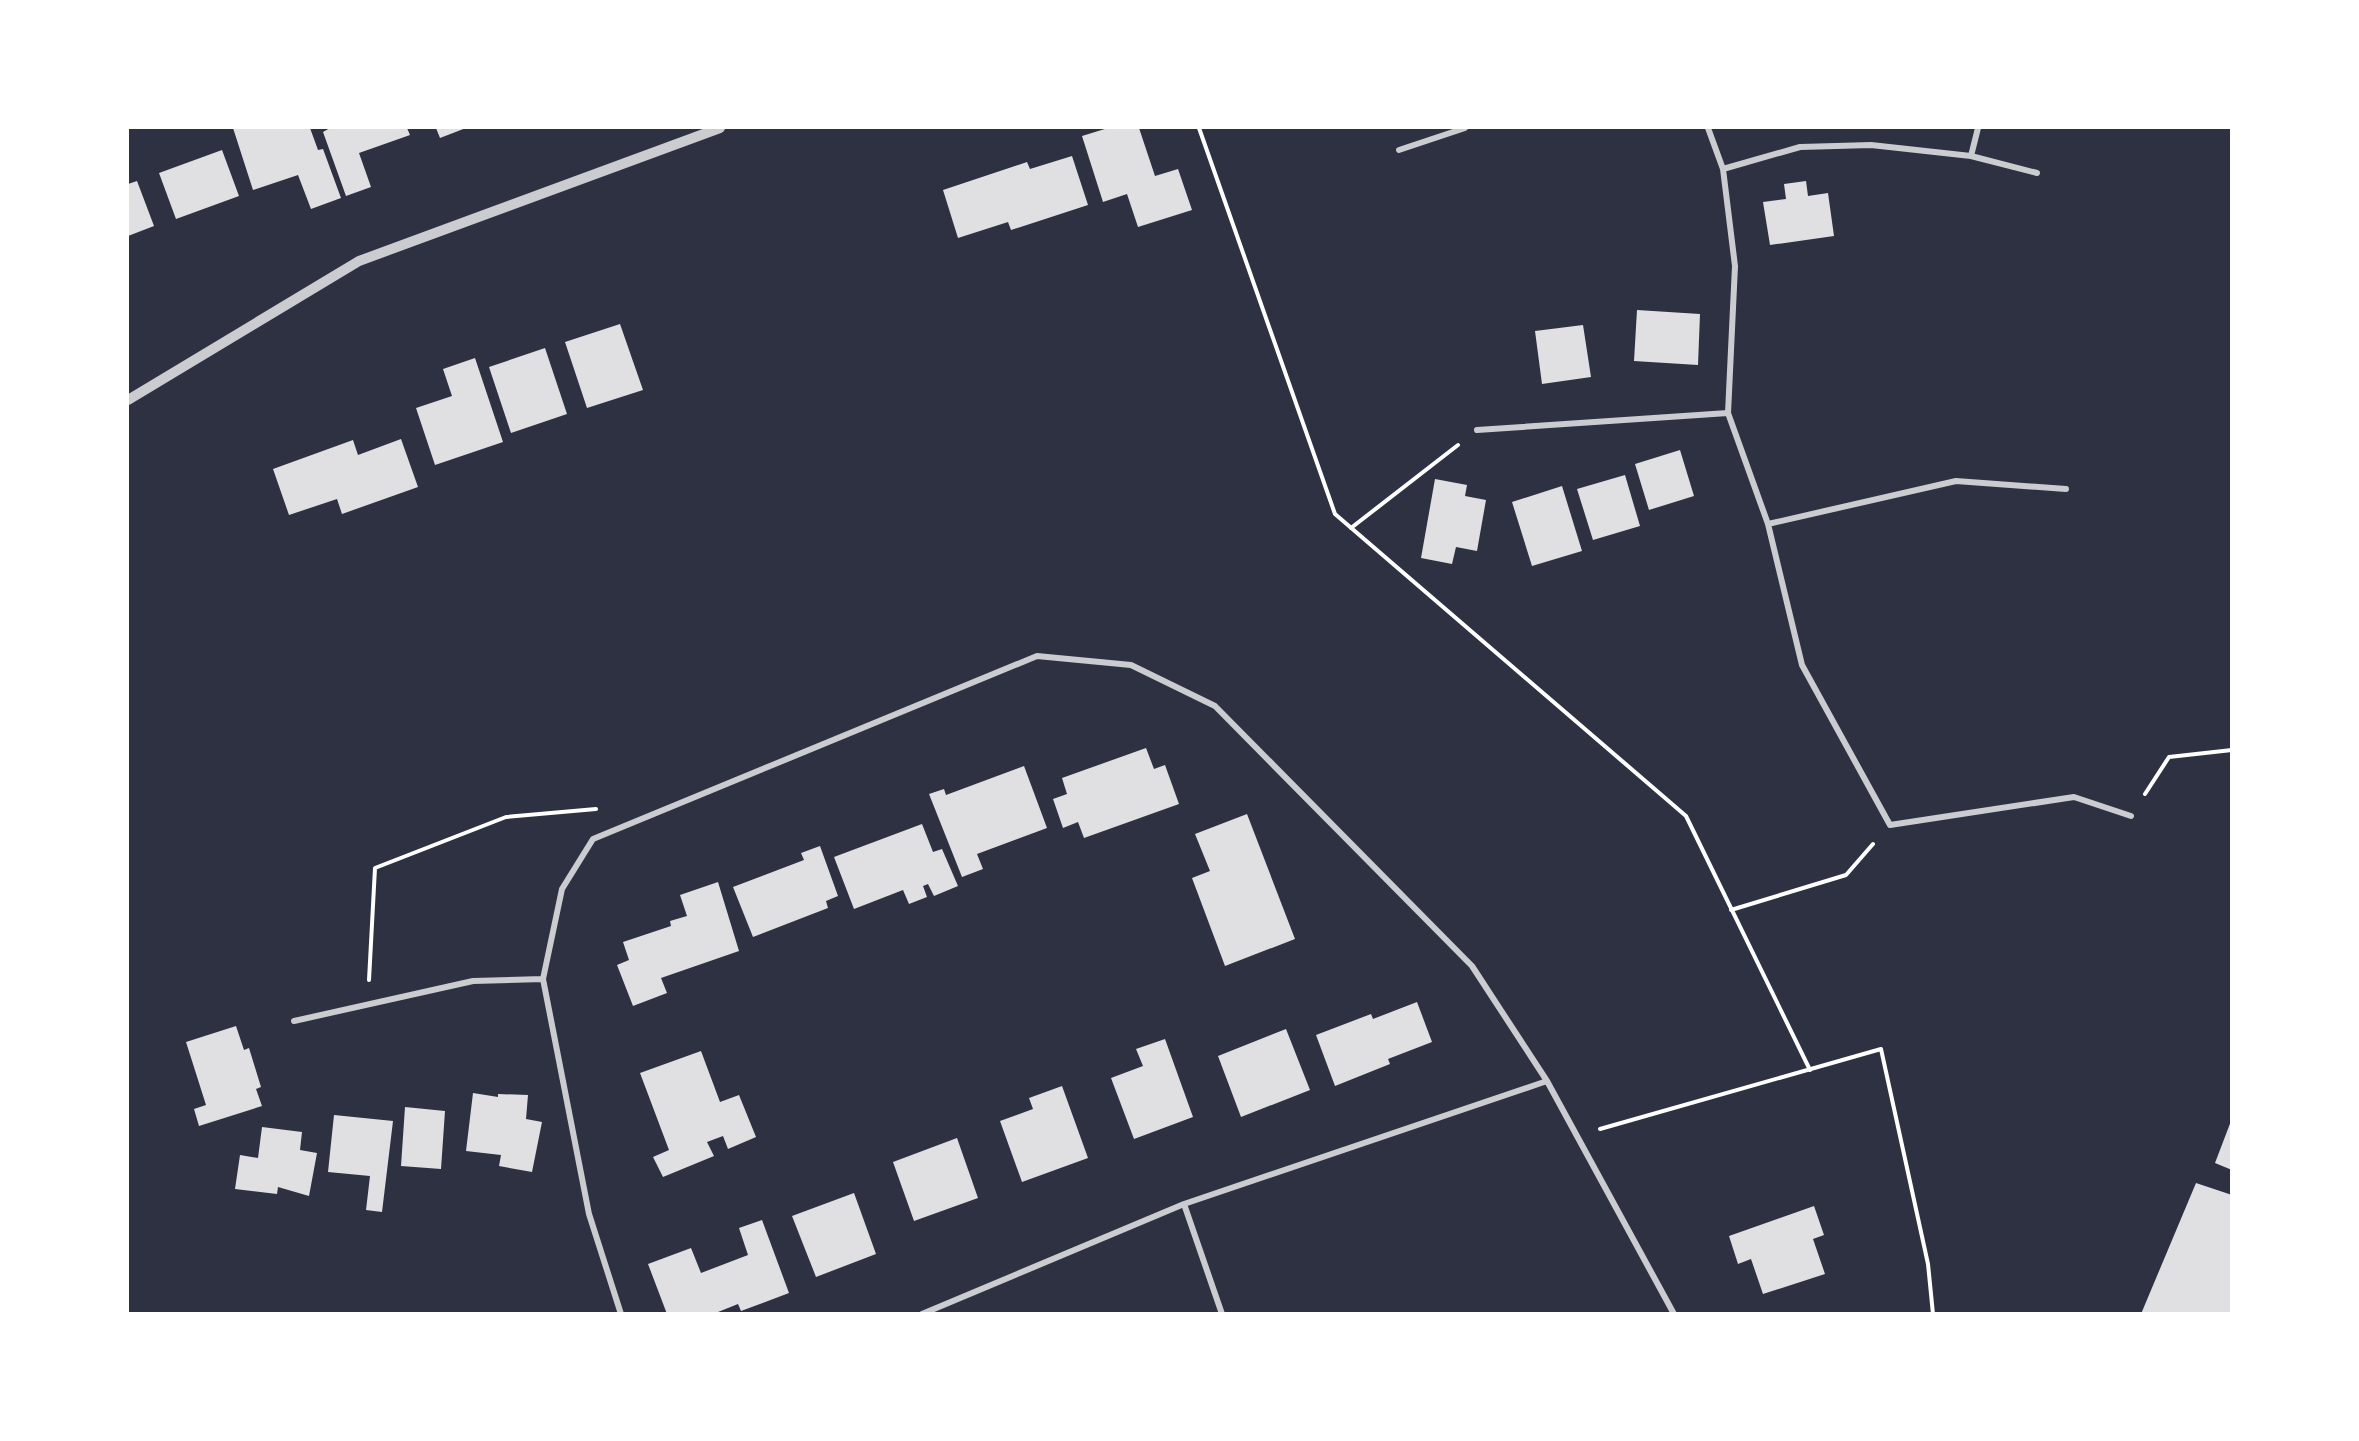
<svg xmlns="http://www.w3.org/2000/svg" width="2359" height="1441" viewBox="0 0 2359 1441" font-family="Figtree,sans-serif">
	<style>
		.building { fill: #e0e0e3 }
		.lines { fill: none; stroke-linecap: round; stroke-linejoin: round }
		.path { stroke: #fff; stroke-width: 4 }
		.minor { stroke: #caccd0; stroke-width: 6 }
		.tertiary { stroke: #caccd0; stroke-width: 10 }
	</style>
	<rect width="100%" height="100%" fill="#2d3142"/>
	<path class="building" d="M233,128H310L318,150L323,149L341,198L311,209L298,175L253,190Z
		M330,128H407L410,135L359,153L371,187L346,196L323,132Z
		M436,128H466L440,138Z
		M1108,128H1139L1155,176L1178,169L1192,210L1138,227L1127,194L1103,202L1082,136Z
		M222,150L239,196L176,219L159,173Z
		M1072,156L1088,205L1011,230L1008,222L958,238L943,190L1027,162L1030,169Z
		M137,181L154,226L128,236V184Z
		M1806,181L1808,196L1828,193L1834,236L1770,245L1763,202L1786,199L1784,184Z
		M1637,310L1700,314L1698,365L1634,361Z
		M620,324L643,390L587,408L565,342Z
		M1583,325L1591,377L1542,384L1535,331Z
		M545,348L567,414L511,433L489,367Z
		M475,358L503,442L435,465L416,408L452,396L443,369Z
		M401,439L418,487L342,514L337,499L289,515L273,469L353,440L358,455Z
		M1680,450L1694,496L1649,510L1635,464Z
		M1625,475L1640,526L1593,540L1577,489Z
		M1435,479L1467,485L1465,496L1486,500L1477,551L1456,547L1452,564L1421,558Z
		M1562,486L1582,551L1532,566L1512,502Z
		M1146,748L1154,769L1165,765L1179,804L1084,838L1078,822L1063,828L1053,799L1067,794L1062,778Z
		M1024,766L1047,828L977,854L983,869L962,877L929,794L944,789L946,795Z
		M1247,814L1295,939L1225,966L1192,878L1210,871L1195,834Z
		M922,824L933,852L942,849L958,886L934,896L928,884L923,886L927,897L909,904L903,890L854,909L834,857Z
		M820,846L838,896L826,901L828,908L753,937L733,887L804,860L801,853Z
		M718,882L739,951L661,978L667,993L633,1006L617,965L629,960L623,942L671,926L670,921L687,916L680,895Z
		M1417,1002L1432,1042L1388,1059L1390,1064L1335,1086L1316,1035L1371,1014L1373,1019Z
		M236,1026L244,1050L249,1048L261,1087L256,1089L262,1106L199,1126L194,1109L206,1105L186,1042Z
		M1286,1029L1310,1090L1241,1117L1218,1056Z
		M1165,1039L1193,1117L1134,1139L1111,1078L1143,1066L1136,1049Z
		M701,1051L720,1102L739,1095L756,1137L728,1149L723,1136L707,1142L714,1156L663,1177L653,1157L669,1150L640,1073Z
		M1062,1086L1088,1158L1022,1182L1000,1121L1033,1109L1029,1098Z
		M473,1093L498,1097V1094L528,1095L526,1119L542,1122L532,1172L499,1166L501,1155L466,1151Z
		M405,1107L445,1111L441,1169L401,1166Z
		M334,1115L393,1121L382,1212L366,1210L370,1176L328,1172Z
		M2231,1121H2232V1170L2215,1163Z
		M262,1127L302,1132L300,1150L317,1153L309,1196L278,1187L277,1194L235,1189L240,1155L258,1158Z
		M957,1138L978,1198L914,1221L893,1162Z
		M2196,1183L2232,1195V1314H2141Z
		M854,1193L876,1254L816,1277L792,1216Z
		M1814,1206L1824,1235L1813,1239L1825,1274L1763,1294L1751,1259L1738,1264L1729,1236Z
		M762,1220L789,1293L741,1311L738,1304L713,1314H667L648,1264L691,1248L701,1273L748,1255L739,1228Z"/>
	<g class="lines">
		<path class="path" d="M1199,128L1335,514L1686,816L1810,1070
			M1351,528L1458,445
			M2145,794L2169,757L2232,750
			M1731,910L1846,875L1873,844
			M369,980L375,868L506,817L596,809
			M1600,1129L1881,1049L1928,1264L1933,1314"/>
		<path class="minor" d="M1708,128L1723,169L1735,266L1728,413L1768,524L1802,665L1890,825L2074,797L2131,816
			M1399,150L1465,128
			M1971,156L2037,173
			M1723,169L1800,147L1871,145L1971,156L1978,128
			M1477,430L1728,413
			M1768,524L1956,481L2066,489
			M294,1021L473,981L543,979
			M1184,1204L1222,1314
			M621,1314L589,1214L543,979L562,889L593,839L1037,656L1131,665L1215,706L1472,966L1547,1081L1674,1314
			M922,1314L1184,1204L1547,1081"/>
		<path class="tertiary" d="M128,400L359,261L720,128"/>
	</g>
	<rect width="2359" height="1441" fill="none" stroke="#ffffff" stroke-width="258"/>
</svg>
